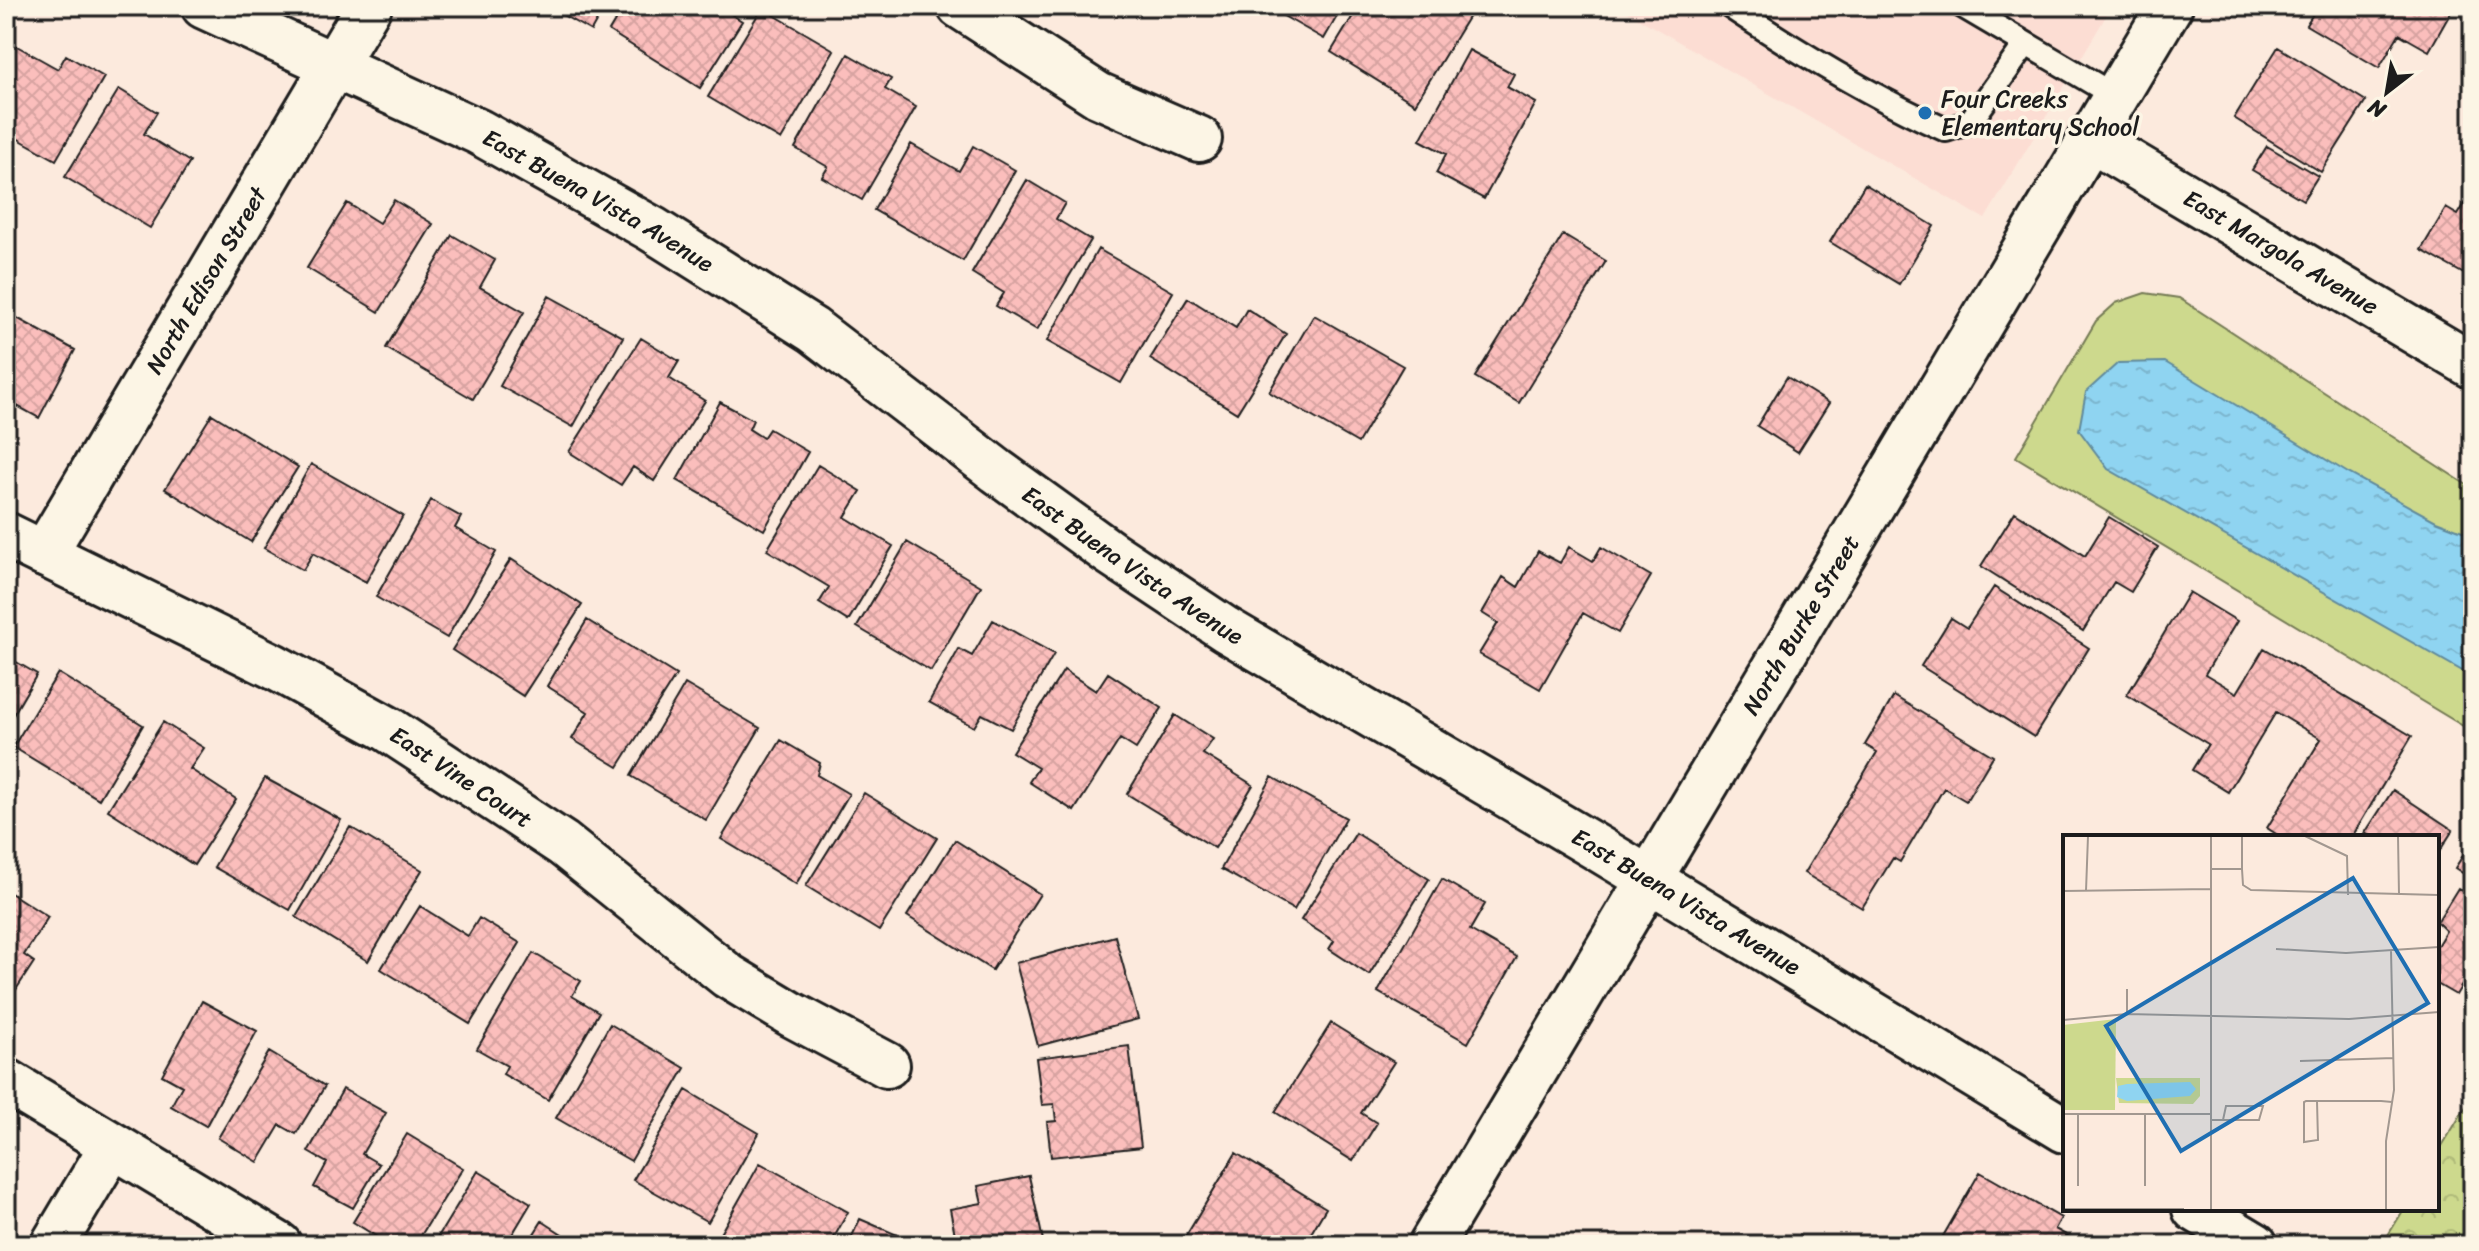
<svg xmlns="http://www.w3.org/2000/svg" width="2479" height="1251" viewBox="0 0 2479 1251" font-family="Sriracha,sans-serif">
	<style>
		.built { fill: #fcddd3 }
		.green { fill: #cdd98d; stroke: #747a54; stroke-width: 2 }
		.forest { fill: url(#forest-crowns); stroke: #747a54; stroke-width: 2 }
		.water { fill: url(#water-ripples); stroke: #618a9c; stroke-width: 2 }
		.building { fill: url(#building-cross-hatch); stroke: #1c1c1c; stroke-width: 2 }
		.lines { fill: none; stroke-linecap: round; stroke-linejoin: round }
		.service-casing { stroke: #1c1c1c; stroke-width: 28 }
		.minor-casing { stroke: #1c1c1c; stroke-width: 50 }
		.tertiary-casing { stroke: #1c1c1c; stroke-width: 50 }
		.service { stroke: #fcf5e5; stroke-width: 22 }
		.minor { stroke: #fcf5e5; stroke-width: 44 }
		.tertiary { stroke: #fcf5e5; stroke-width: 44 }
		.poi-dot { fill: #1f6fb2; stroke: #fcf5e5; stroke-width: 3 }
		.labels { text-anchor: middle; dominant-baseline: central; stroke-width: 7; stroke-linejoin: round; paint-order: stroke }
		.poi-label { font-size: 24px; fill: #1c1c1c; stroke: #fcf5e5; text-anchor: start }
		.street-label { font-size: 24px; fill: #1c1c1c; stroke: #fcf5e5 }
		.inset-road { fill: none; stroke: #a29890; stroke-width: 2 }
		.view { fill: #1f6fb2; fill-opacity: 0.15; stroke: #1f6fb2; stroke-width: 4 }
		.inset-edge { fill: none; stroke: #1c1c1c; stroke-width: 4 }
	</style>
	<defs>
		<pattern id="forest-crowns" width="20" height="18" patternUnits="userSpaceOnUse" patternTransform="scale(2)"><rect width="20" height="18" fill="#cdd98d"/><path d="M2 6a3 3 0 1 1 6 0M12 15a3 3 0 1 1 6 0" fill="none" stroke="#afba79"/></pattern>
		<pattern id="water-ripples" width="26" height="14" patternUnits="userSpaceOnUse" patternTransform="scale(2)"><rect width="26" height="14" fill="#8fd4f1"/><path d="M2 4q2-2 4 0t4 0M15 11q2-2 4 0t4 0" fill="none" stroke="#7bb5ce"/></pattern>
		<pattern id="building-cross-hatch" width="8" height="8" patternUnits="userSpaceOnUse" patternTransform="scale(2)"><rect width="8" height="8" fill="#fbbebc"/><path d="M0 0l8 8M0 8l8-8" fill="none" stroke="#d7a3a1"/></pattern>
	</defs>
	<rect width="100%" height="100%" fill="#fceadd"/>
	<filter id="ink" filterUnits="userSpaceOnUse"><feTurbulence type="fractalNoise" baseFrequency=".0125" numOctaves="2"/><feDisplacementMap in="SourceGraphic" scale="16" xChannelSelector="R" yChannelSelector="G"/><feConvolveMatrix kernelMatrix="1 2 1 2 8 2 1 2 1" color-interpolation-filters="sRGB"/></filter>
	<g filter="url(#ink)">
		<path class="built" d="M1617,6H2112L1985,219Z"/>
		<path class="green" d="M2145,293L2179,298L2473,489V732L2016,457L2096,321L2116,303Z"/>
		<path class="forest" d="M2473,1095V1245H2382L2404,1209H2437V1154Z"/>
		<path class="water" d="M2165,362L2348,473L2436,521L2473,535V677L2108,469L2079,430L2086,392L2118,363Z"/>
		<path class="building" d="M547,6H605L591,31Z
			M624,6H718L742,21L700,88L609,31Z
			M1266,6H1343L1324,39Z
			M1359,6H1475L1415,104L1331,52Z
			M2318,6H2441L2451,12L2429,51L2399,34L2379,68L2306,25Z
			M762,8L834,50L781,140L708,97Z
			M6,40L58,69L66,55L104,77L56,160L6,132Z
			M2278,47L2366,101L2321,172L2234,118Z
			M1469,50L1514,74L1507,87L1536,103L1484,199L1436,173L1446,154L1420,140Z
			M848,54L891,79L885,89L916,107L862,200L822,177L828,167L795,148Z
			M119,89L157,112L144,134L190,162L150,228L65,177Z
			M911,144L959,171L973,146L1015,170L963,261L874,210Z
			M2267,146L2318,176L2303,200L2252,170Z
			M1027,180L1065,203L1056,219L1091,240L1037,330L996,306L1004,293L972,273Z
			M1865,184L1934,226L1899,284L1830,242Z
			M2473,190V279L2421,250L2446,208L2458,215Z
			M394,200L433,224L379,312L307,268L347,203L379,223Z
			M452,235L495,260L480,287L524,312L473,399L386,348Z
			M1563,235L1606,261L1519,403L1475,377Z
			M1098,249L1173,292L1121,383L1047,341Z
			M549,296L623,337L573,427L500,386Z
			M1188,298L1236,328L1247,309L1286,334L1237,413L1150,359Z
			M6,312L75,350L39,418L6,400Z
			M1314,315L1403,366L1358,443L1269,392Z
			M641,338L679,361L669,378L705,401L654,481L633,467L621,485L569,452Z
			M1787,377L1829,403L1798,452L1757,426Z
			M720,402L753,420L749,429L763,438L769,429L808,452L764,530L677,480Z
			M212,414L298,467L251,542L165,489Z
			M311,464L403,516L366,582L313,553L303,570L264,548Z
			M818,465L861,491L845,517L893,546L848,621L819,603L829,587L767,550Z
			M431,500L461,517L455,528L496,552L447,638L376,597Z
			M2015,512L2085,556L2109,517L2158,547L2131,592L2114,582L2083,631L1981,566Z
			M907,542L981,586L931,671L857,627Z
			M1569,547L1593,561L1601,547L1651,576L1618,633L1583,613L1540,689L1479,654L1498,623L1482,613L1503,577L1518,587L1538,551L1560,563Z
			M511,559L582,605L523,696L452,650Z
			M1994,587L2089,648L2034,737L1921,666L1951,618L1967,628Z
			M2189,592L2237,621L2205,674L2237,693L2264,648L2412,736L2352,837H2281L2267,828L2321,739L2276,712L2228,792L2192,770L2208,744L2127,695Z
			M587,620L676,675L618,767L572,739L588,712L547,686Z
			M993,620L1054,654L1011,729L982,714L974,727L929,702L959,649L972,656Z
			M6,656L37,674L6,727Z
			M1064,670L1096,691L1108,673L1162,708L1136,749L1120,739L1074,811L1029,782L1038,768L1012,752Z
			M58,673L143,725L99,799L13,747Z
			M685,684L760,728L706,820L631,776Z
			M1894,696L1993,756L1966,801L1944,788L1900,862L1893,858L1862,908L1804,873L1877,752L1865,745Z
			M1175,715L1213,739L1203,754L1253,785L1215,848L1127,794Z
			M163,722L204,748L190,769L236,799L194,865L108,810Z
			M781,740L820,763L817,775L849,794L796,884L721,839Z
			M1272,777L1346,818L1294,910L1221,869Z
			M265,778L341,820L290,910L214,867Z
			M2393,790L2453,830L2437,855V837H2371L2365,833Z
			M864,793L937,838L879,931L806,886Z
			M350,827L422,870L368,961L296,917Z
			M1356,833L1429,879L1369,975L1329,949L1334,941L1301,920Z
			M955,840L1040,894L992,970L907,916Z
			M2473,840V880L2455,868Z
			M1442,879L1485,904L1470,930L1517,957L1468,1043L1378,992Z
			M2458,888L2473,897V967L2456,995L2437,984V946L2446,931L2437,922Z
			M6,890L48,917L24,955L34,962L6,1005Z
			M420,906L468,936L479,918L520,943L470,1024L381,969Z
			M1115,936L1138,1019L1038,1046L1016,963Z
			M533,953L581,981L572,996L599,1012L548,1100L503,1074L507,1066L477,1049Z
			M202,1001L257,1031L206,1126L171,1106L182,1086L162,1075Z
			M1331,1023L1394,1062L1361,1113L1377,1123L1353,1161L1275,1112Z
			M610,1024L685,1068L631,1161L556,1118Z
			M1129,1046L1141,1147L1051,1157L1047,1122L1056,1121L1054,1104L1042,1105L1036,1058Z
			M269,1052L325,1086L296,1134L280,1125L258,1162L218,1138Z
			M343,1089L386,1113L362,1154L379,1164L353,1208L314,1187L327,1163L308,1152Z
			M686,1090L759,1133L708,1222L633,1180Z
			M407,1134L463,1168L415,1245H390L353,1222Z
			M1236,1153L1326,1208L1304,1245H1292L1274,1234L1267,1245H1190L1183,1241Z
			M760,1163L848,1212L830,1245H723L716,1241Z
			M478,1171L531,1203L506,1245H433Z
			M1980,1172L2061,1218L2055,1229L2084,1245H1953L1942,1238Z
			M1029,1176L1044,1245H957L950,1209L982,1203L978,1186Z
			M860,1219L902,1237L899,1245H848Z
			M542,1221L579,1245H527Z"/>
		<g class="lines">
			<defs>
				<path id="service" d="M1729,6C1798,52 1870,96 1946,130L1970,122L2025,45
					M1962,6L2115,96"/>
				<g id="minor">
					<path id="s1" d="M204,6L479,132L652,229L813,330L997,471L1109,552L1225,629L1599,849L2065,1130"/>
					<path d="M960,6L1098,95L1199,139"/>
					<path id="s2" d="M2090,139L2473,366"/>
					<path id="s3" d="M6,535L273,666L388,729L563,844L728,976L791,1014L887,1065"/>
					<path id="s4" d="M44,554L369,6"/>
					<path d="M6,1081L279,1245"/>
					<path d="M2195,1209L2255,1245"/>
					<path d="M53,1245L112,1146"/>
				</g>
				<g id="tertiary">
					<path id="s5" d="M1431,1245L2170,6"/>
				</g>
			</defs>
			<use href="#service" class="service-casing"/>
			<use href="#minor" class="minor-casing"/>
			<use href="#tertiary" class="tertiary-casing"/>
			<use href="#service" class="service"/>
			<use href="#minor" class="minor"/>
			<use href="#tertiary" class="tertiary"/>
		</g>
	</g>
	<circle class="poi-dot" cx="1925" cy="113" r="8"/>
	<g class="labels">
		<g class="poi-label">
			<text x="1941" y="99">Four Creeks<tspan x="1941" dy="28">Elementary School</tspan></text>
		</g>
		<g class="street-label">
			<text stroke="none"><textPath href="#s1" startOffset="440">East Buena Vista Avenue</textPath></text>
			<text stroke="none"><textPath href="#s2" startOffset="222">East Margola Avenue</textPath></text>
			<text stroke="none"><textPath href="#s4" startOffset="318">North Edison Street</textPath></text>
			<text stroke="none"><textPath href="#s1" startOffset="1088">East Buena Vista Avenue</textPath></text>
			<text stroke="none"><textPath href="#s5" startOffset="722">North Burke Street</textPath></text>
			<text stroke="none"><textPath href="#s3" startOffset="516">East Vine Court</textPath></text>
			<text stroke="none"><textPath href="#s1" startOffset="1736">East Buena Vista Avenue</textPath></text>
		</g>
	</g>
	<g transform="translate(2063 835)">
		<rect width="376" height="376" fill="#fceadd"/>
		<path d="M53,243H137V261L130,269L56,268Z" fill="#cdd98d"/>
		<path d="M53,184L52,275H0V190Z" fill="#cdd98d"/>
		<path d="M127,247L133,254L127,261L64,266L54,262L55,251L64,249Z" fill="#8fd4f1"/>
		<path class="inset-road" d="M242,1L284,21L285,60M335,1L336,60M148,34H179L180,50L188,55L376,60M179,34V1M0,56L148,54M23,56L25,1M213,114L283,118L376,112M64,179V154M0,185L64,179L286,184L376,177M237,226L331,223M254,266L255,305L241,307V267L243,266H318L329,267M0,279H148M82,279V351M148,285H196L200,271H163L160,285M15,351V279M0,374H121M148,375V1M323,375V306L331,255L328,115"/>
		<path class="view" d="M290,43L365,168L118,316L43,191Z"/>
		<rect width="376" height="376" class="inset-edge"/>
	</g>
	<rect width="2479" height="1251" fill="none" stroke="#fcf5e5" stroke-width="32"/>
	<rect x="16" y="16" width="2447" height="1219" fill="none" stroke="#1c1c1c" stroke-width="3" filter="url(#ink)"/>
	<g transform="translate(2387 92) rotate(211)" stroke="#fcf5e5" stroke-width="6" paint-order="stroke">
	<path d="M0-6L14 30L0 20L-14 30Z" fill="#1c1c1c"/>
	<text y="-12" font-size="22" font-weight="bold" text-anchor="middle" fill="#1c1c1c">N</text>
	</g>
</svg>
